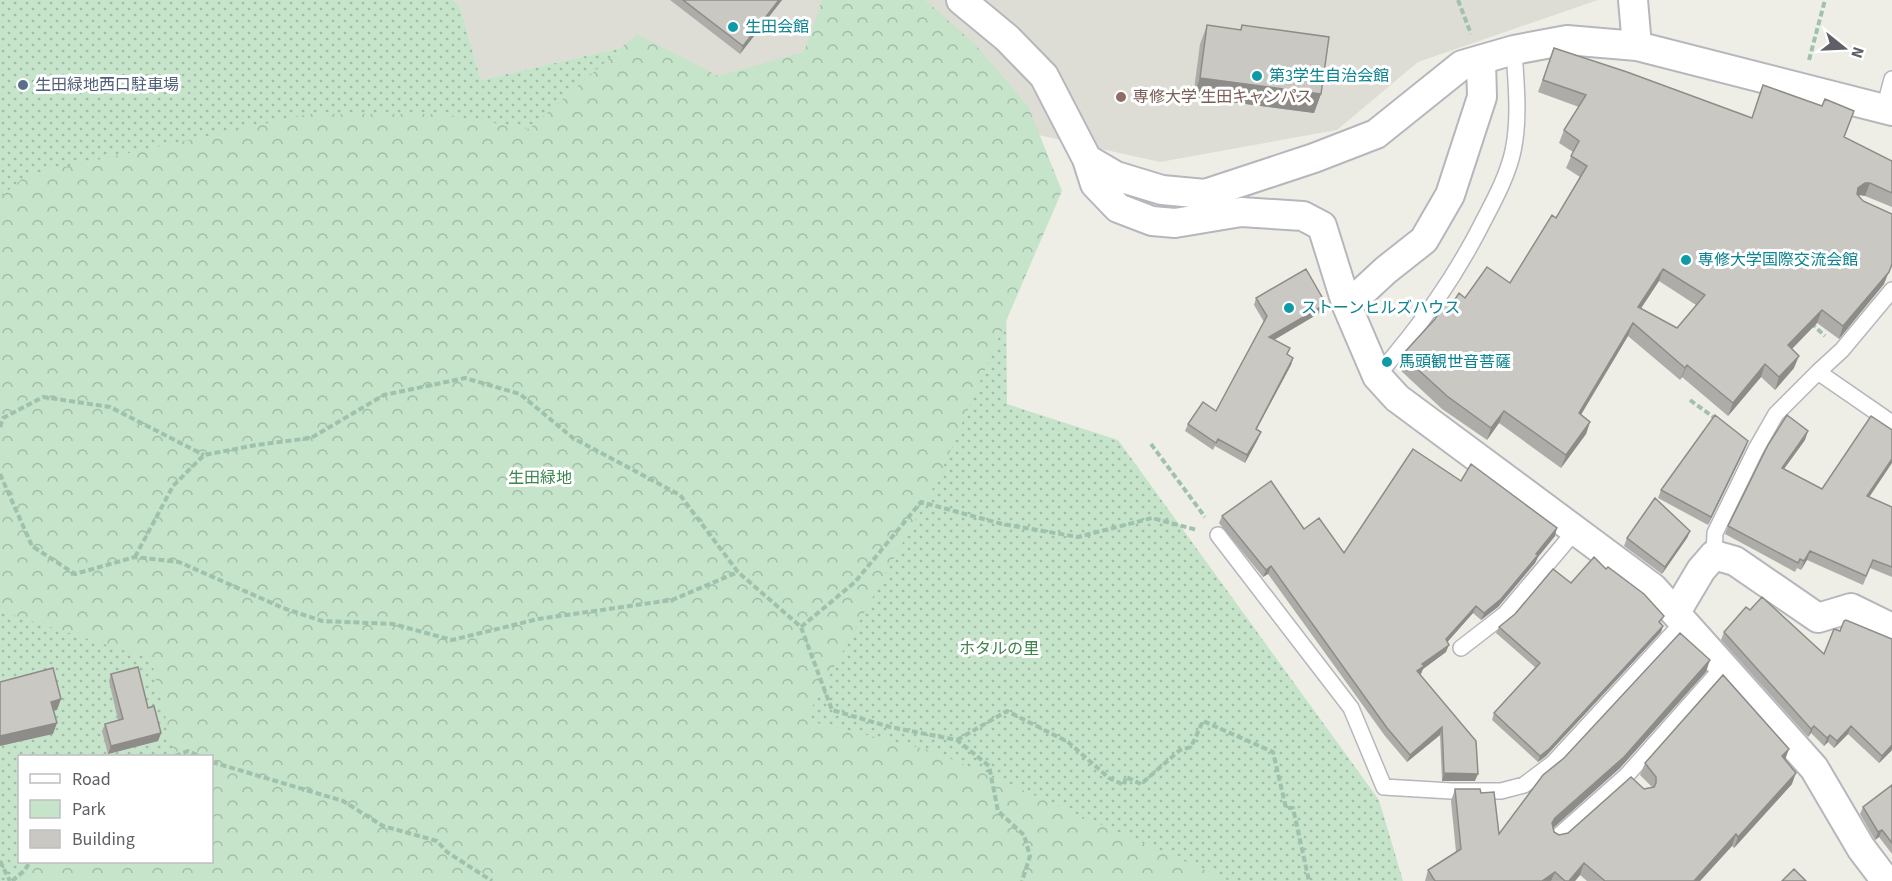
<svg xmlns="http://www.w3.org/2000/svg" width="1892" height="881" viewBox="0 0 1892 881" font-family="'Source Sans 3','Noto Sans JP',sans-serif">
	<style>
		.education { fill: #deddd5 }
		.green { fill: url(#green-dots); fill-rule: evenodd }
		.forest { fill: url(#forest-crowns) }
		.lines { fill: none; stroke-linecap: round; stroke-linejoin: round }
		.service-casing { stroke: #b6b7bc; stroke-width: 18 }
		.minor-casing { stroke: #b6b7bc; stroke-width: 32 }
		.path { stroke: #9ec2ad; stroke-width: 4; stroke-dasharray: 6 3; stroke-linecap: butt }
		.service { stroke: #fff; stroke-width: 15 }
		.minor { stroke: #fff; stroke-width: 28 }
		.wall { fill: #aeaca8; fill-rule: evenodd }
		.shaded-wall { fill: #8d8c88 }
		.building { fill: #cac8c3; stroke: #8d8c88; stroke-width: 1.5; fill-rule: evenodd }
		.culture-dot { fill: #0f9aa8; stroke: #fff; stroke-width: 2 }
		.service-dot { fill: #5c6f8a; stroke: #fff; stroke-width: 2 }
		.education-dot { fill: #8d6e63; stroke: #fff; stroke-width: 2 }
		.labels { text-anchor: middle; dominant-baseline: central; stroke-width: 6; stroke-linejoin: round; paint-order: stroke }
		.culture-label { font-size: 16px; fill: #0d838f; stroke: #fff; text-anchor: start }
		.service-label { font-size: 16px; fill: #4e5e75; stroke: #fff; text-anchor: start }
		.education-label { font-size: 16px; fill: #785e54; stroke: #fff; text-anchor: start }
		.park-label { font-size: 16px; fill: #3e844c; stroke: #fff }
	</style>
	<defs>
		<pattern id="green-dots" width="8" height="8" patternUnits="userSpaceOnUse" patternTransform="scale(1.5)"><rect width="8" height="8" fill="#c5e4ca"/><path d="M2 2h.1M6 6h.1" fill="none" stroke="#a3bca8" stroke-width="1.8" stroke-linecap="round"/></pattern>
		<pattern id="forest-crowns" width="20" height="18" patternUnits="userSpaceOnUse" patternTransform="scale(1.5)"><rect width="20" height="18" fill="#c5e4ca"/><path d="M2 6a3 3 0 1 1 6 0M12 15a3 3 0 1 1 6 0" fill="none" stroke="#a3bca8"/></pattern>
	</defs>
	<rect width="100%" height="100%" fill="#efeee6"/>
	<path class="education" d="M453,0H1598L1418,62L1337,130L1160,162L769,75L711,113L625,47L481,80L460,7Z"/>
	<path class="green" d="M0,0H453L460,7L481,80L625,47L1006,287L1007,404L1118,440L1379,800L1403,881H0ZM20,756H212V862H20Z"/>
	<path class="forest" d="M822,0H925L973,42L1028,106L1062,191L939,477L805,720L933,751L1230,881H22L37,862H212V756H175L151,659L0,611V197L27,175L309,114H442L529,129L637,34L718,76L804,52Z"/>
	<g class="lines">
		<defs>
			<path id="service" d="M1884,109L1892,79
				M1818,372L1892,423
				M1377,376C1421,325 1455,278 1485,218C1496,197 1508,174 1513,151C1520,117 1516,84 1514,50
				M1218,535L1351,708L1384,787L1451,791H1501L1524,785L1553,763L1684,621
				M1714,555L1715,533L1756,449L1776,414L1818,372L1842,350L1892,290
				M1461,648L1505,614L1576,530
				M1557,837L1627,775L1723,667"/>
			<path id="minor" d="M961,0L1007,38L1044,76L1087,159L1116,176L1162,190L1205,194L1314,158L1376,134L1462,65L1514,50L1567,40L1637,46L1892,111
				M1633,0L1637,46
				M1087,159L1095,184L1118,208L1152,221L1175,223L1241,212L1303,216L1322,226L1347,306L1377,376L1397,398L1653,588L1814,768L1861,848L1886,881
				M1347,306L1386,270L1424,240L1450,195L1482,97L1481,60
				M1676,612L1701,570L1714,555L1735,561L1818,618L1851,608L1892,628"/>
		</defs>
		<use href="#service" class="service-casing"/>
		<use href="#minor" class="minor-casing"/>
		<path class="path" d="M1458,0L1471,34
			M1809,60L1825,0
			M1811,323L1825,336
			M1690,400L1716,419
			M0,427L3,418L43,397L110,407L204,455
			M1151,444L1205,517
			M0,474L32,546L75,574L135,557L179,562L283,608L322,621L393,624L452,640L538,619L672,600L738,572
			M135,557L173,486L204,455L256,445L311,438L384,395L465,378L520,394L573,438L680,495L738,572L801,627L832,710L890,727L957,740L989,766L998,811L1024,835L1030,856L1022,881
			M801,627L855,582L921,502L1002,524L1078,537L1152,518L1197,530
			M957,740L1007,711L1068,742L1109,778L1124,785L1126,777L1141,784L1180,750L1191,747L1203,721L1273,752L1286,808H1293L1309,881
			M175,756L188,751L199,756
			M212,762L343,801L383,826L437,841L447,852L492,881
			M0,861L10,881
			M12,881L24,871L30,862"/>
		<use href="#service" class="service"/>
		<use href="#minor" class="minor"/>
	</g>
	<path class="wall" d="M670,0H782L740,54Z
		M1207,25L1240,30L1242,25L1321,94L1314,113L1193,97L1200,44Z
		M1554,48L1752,118L1844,137L1892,161V207L1865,196L1860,195L1859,197L1884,284L1839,339L1817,323L1792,349L1794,368L1775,390L1761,377L1728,416L1682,377L1680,380L1628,336L1581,415L1590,422L1586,434L1561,468L1499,423L1487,440L1442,409L1398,368L1402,355L1452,304L1465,298L1510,283L1556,218L1580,177L1566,168L1573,152L1559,143L1564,130L1579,107L1538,92ZM1659,281L1696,305L1677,328L1641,308Z
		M1256,298L1326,304L1323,311L1274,340L1288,355L1293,358L1291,365L1256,430L1258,439L1245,463L1215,446L1213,450L1185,431L1188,424L1216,411L1264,322L1254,305Z
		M1805,440L1784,469L1822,489L1869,497L1892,507V577L1870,568L1863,585L1807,560L1801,570L1797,568L1795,572L1725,534L1728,526Z
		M1745,449L1708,525L1658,498L1661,490Z
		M1461,481L1555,536L1538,557L1535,563L1498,607L1481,620L1473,613L1447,642L1446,652L1423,669L1420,674L1475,781H1442L1440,735L1407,762L1385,736L1268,574L1263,577L1219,523L1222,516L1304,529L1344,553Z
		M1690,531L1687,538L1662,574L1624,546L1627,538Z
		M1571,583L1662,623L1661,624L1663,626L1661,632L1546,756L1538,762L1492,720L1494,713L1536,668L1496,633L1499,627Z
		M1750,610L1824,654L1840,631L1892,639V750L1879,763L1848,734L1834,748L1828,742L1824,746L1811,733L1808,737L1721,640L1724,632Z
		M1706,672L1620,768L1553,828L1554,832L1559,835L1568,833L1644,789L1652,787L1640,775L1645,763L1785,760L1792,784L1734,848L1732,846L1700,881H1587L1580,875L1575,881H1425L1428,870L1456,852L1451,801L1455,789L1481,793L1499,834Z
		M111,674L148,708L161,733L158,741L108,754L102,731L105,724L118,720L109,681Z
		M1892,785V854L1879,837L1875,840L1860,814L1863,807Z"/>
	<path class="shaded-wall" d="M779,0H782L740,54L743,46Z
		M1200,78L1321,94L1314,113L1193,97Z
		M1865,183H1870L1865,196L1860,195L1853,201L1858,188Z
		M1892,264L1884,284L1839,339L1843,326Z
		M1663,269L1659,281L1634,319L1638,307Z
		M1326,304L1323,311L1267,344L1269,337Z
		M1822,310L1817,323L1783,358L1788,345Z
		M1633,323L1628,336L1574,426L1579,413Z
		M1799,356L1794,368L1775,390L1779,377Z
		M1293,358L1291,365L1253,436L1256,429Z
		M1765,364L1761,377L1728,416L1733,403Z
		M1687,365L1682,377L1680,380L1685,368Z
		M1504,411L1499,423L1487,440L1491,428Z
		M1590,422L1586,434L1561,468L1566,455Z
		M1808,431L1805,440L1778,477L1782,468Z
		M1261,432L1258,439L1245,463L1247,455Z
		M1748,441L1745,449L1708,525L1711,517Z
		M1892,459V463L1864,505L1867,496Z
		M1557,528L1555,536L1538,557L1535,563L1498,607L1481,620L1484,613L1536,554Z
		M1690,531L1687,538L1662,574L1665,567Z
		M1810,551L1807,560L1801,570L1804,561Z
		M1271,566L1268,574L1263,577L1266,570Z
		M1476,606L1473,613L1443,647L1446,639Z
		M1663,626L1661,632L1546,756L1538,762L1540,756Z
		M1449,645L1446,652L1423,669L1421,674L1414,678L1417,671L1422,664Z
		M1710,660L1706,672L1620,768L1551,830L1552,823L1555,818Z
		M61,699L57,710L47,713L51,702Z
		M57,723L53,734L0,746V736Z
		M1814,726L1811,733L1808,737L1811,729Z
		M1851,726L1848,734L1834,748L1837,741Z
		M1442,727L1440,735L1407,762L1410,755Z
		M161,733L158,741L108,754L111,746Z
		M1830,735L1828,742L1824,746L1827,738Z
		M1892,745V750L1879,763L1882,756Z
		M1789,749L1785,760L1782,756Z
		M1444,773L1478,774L1475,781H1442Z
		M1796,773L1792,784L1734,848L1738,837Z
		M1882,830L1879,837L1875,840L1878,832Z
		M1736,834L1732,846L1700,881H1694Z
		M1584,863L1580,875L1575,881H1569Z
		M1555,872L1551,881H1542Z"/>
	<path class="building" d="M683,0H779L743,46Z
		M1207,25L1241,30L1242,25L1329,37L1321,94L1200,78Z
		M1554,48L1627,72L1752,118L1763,85L1822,106L1825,99L1854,111L1844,137L1892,161V193L1870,183H1865L1858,188L1857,194L1863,201L1892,214V264L1889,272L1843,326L1822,310L1788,345L1799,356L1779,377L1765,364L1733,403L1687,365L1685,368L1633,323L1579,413L1590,422L1566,455L1504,411L1491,428L1447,396L1402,355L1435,319L1447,301L1452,304L1459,293L1465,298L1487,267L1510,283L1552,215L1556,218L1587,166L1571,156L1579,141L1564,130L1586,95L1543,80ZM1663,269L1705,295L1677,328L1638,307Z
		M1306,269L1326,304L1269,337L1290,348L1287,354L1293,358L1256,429L1261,432L1247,455L1218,439L1216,443L1188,424L1203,402L1216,411L1267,316L1256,298Z
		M1715,415L1748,441L1711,517L1661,490Z
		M1787,415L1808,431L1782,468L1822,489L1871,416L1892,430V459L1867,496L1892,507V567L1873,560L1866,576L1810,551L1804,561L1800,559L1798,563L1728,526L1768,445Z
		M1413,449L1461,481L1471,464L1557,528L1536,554L1538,555L1501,599L1484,613L1476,606L1446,639L1449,645L1422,664L1424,666L1417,671L1476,741L1478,774L1444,773L1442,727L1410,755L1387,728L1271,566L1266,570L1222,516L1271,481L1304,529L1319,518L1344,553Z
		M1655,498L1690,531L1665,567L1627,538Z
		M1594,557L1606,569L1608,567L1644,594L1664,616L1659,622L1663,626L1549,749L1540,756L1494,713L1540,663L1499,627L1515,614L1553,569L1571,583Z
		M1762,597L1824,654L1834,629L1840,631L1844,621L1846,620L1892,639V745L1882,756L1851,726L1837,741L1830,735L1827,738L1814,726L1811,729L1724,632L1746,607L1750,610Z
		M1680,633L1710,660L1624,757L1555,818L1552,823L1554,832L1559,835L1568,833L1631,777L1644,789L1654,787L1656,783V777L1645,763L1723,675L1789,749L1782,756L1796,773L1738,837L1736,834L1694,881H1605L1584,863L1569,881H1565L1555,872L1542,881H1435L1428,870L1461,849L1455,789H1480L1481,793L1494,792L1499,834L1543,775L1564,758Z
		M138,667L148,708L154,706L161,733L111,746L105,724L123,719L111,674Z
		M53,668L61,699L51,702L57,723L0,736V682Z
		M1892,785V843L1882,830L1878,832L1863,807Z
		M1794,869L1806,881H1782Z"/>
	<g class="culture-dot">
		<circle cx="733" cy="27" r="6"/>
		<circle cx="1257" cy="76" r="6"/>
		<circle cx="1686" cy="260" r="6"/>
		<circle cx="1289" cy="308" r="6"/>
		<circle cx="1387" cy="362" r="6"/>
	</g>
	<circle class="service-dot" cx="23" cy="85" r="6"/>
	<circle class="education-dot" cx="1121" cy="97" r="6"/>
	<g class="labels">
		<g class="culture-label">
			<text x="745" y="27">生田会館</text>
			<text x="1269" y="76">第3学生自治会館</text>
			<text x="1698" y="260">専修大学国際交流会館</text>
			<text x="1301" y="308">ストーンヒルズハウス</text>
			<text x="1399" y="362">馬頭観世音菩薩</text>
		</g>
		<g class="service-label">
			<text x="35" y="85">生田緑地西口駐車場</text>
		</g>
		<g class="education-label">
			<text x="1133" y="97">専修大学 生田キャンパス</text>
		</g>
		<g class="park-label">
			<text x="540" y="478">生田緑地</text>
			<text x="999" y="649">ホタルの里</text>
		</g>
	</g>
	<rect x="18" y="755" width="195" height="108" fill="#ffffff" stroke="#bfbfc1" stroke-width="1.5"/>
	<rect x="30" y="774" width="30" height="9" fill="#ffffff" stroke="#bfbfc1" stroke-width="1.5"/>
	<text x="72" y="785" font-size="18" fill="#5e6065">Road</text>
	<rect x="30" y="800" width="30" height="18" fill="#c5e4ca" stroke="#bfbfc1" stroke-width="1.5"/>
	<text x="72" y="815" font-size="18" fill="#5e6065">Park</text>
	<rect x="30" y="830" width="30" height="18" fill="#cac8c3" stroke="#bfbfc1" stroke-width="1.5"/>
	<text x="72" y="845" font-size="18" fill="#5e6065">Building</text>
	<g transform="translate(1844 48) rotate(108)" stroke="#ffffff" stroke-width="4.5" paint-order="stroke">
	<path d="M0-4.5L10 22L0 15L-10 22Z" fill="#5e6065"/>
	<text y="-9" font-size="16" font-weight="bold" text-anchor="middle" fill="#5e6065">N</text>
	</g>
</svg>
